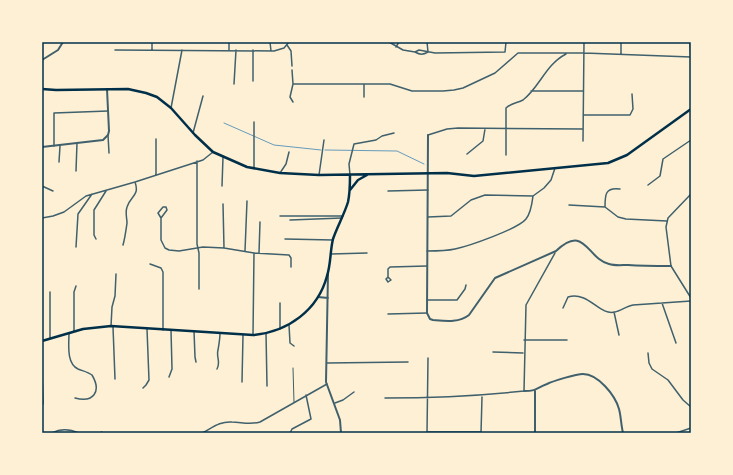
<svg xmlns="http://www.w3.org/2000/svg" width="733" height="475" viewBox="0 0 733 475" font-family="'Open Sans',sans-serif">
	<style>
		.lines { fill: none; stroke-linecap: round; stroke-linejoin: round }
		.stream { stroke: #669bbc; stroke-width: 1 }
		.service { stroke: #3f606c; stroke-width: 1 }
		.minor { stroke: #3f606c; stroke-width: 1.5 }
		.tertiary { stroke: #3f606c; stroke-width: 2 }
		.secondary { stroke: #003049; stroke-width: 2.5 }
		.neatline { fill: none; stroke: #003049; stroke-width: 1.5 }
	</style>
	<rect width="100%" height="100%" fill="#fdf0d5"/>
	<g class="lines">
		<path class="stream" d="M224,123L274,145L321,150
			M325,150L397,151L424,164"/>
		<path class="service" d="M293,368L294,402"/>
		<path class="minor" d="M42,42H44
			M270,42L271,51
			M389,42L403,50L415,52
			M427,42L428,52
			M690,42L691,61
			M287,45L291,51L292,66
			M396,47L399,42
			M115,50L274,51L284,48L289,42
			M152,50V42
			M229,50V42
			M253,50V81
			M428,52C423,55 420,55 415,52L419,50L435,53L505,52L506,42
			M621,54V42
			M292,70L293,84L290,97L293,102
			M234,84L236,50
			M293,84H390L412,91H443L454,90L463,88L495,73L518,53H584L691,57
			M364,85V97
			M531,91H583
			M171,108L182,50
			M583,115H630L633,109L632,94
			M254,122V168
			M193,133L203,96
			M108,135L109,153
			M428,135L447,129L458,128L583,129
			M583,141L584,42
			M54,146V113L108,111
			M467,154L483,141L485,129
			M506,155V108C511,103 517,103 523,100C540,87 545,65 566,54
			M197,161V244L199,253V289
			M59,162L60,146
			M76,171L77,143
			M280,173L286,164L289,152
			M156,175V139
			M319,175L324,140
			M350,175L349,164L354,144L376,140L382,136L394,133
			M648,185L660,176L663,159L691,140
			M42,186L53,191
			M222,186L223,157
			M388,191L428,190
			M691,194L668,218L666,227L671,266L691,298
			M223,204L224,248
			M569,205L605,207L618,217L626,219L667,221
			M605,207C605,195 605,187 620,189
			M280,216H343
			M428,217L451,216L471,200L485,195L533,196L544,188L551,180L555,168
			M42,218L53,216L64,212L86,196L135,182L203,160L213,152
			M161,218L158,213L163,207H166L167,210L161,218V240L165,248L169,250L179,251L203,247L224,248L254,253L289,255L291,258V267
			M290,220L342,218
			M96,239L94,235V210L106,191
			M285,239L333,240
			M123,245C125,238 126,230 127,223C127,218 125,213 127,207C130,196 140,196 135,182
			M76,247L78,214L92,194
			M245,251L247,201
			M427,251C437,251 446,251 455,249C469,246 518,229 526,219C531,213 532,204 533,196
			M259,253L260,222
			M331,254L367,253
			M150,264L161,268L163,272V330
			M388,277L386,279L388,282L391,280L388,277V269L390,267L427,266
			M427,300H457L465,289L466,285
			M662,303L676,343
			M563,308L568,297C589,291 599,316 615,312C620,311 627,306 633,305L691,301
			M614,312L619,335
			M388,314L427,313
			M289,325L290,343L294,346
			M111,326L112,307L115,296L116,274
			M113,327L115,379
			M280,329V303
			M74,331V292L76,286
			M194,331L195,357L196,362
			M69,333C69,344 66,363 78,369C83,371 88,372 92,375C102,392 93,403 75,398
			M266,333L267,386
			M253,335L254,253
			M50,338V292
			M524,340H567
			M493,352L523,353
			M648,353L649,363L652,369L668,380L683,400L691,407
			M327,363L408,362
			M217,369C221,362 216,357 218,350C219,344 220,339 220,333
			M42,373L43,404
			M169,377L172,369L171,330
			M242,382L243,335
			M143,388L146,385L149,380L147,329
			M385,398C432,398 477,396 524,391L526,305L555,253
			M335,403L343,400L354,392
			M427,432H481
			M52,433C61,428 70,429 79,433
			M100,433L102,432
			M202,433C212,428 220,421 232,422C241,422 250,425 260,422L327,384
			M290,433L292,429L311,419L306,395
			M427,433L428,358
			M481,433L482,397
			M676,433L691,428"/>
		<path class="tertiary" d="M42,60L58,50L63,42
			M428,135L427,313L430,319L433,320C445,321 459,323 469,315L495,278L556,251C585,223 587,259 609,264C615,266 622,265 628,265C642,266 657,266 671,266
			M42,147L103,140L108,135L109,131L107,89
			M328,273L326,382L340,420L341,433
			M318,297L328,298
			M524,391C538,391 536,388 547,384C553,381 576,374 583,374C598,374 615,395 619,409C621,416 621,425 623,433
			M535,433V391"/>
		<path class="secondary" d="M42,89L56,90L128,89L146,93L157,97L171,108L195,135L213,152L247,167L280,173L319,175L447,173L474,176L608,163L627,155L691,109
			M350,190L358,180L367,175
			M42,341L83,329L111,326L253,335C288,332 318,310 327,276C331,264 330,251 333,239C337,227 344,215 348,202C350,193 350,184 350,175"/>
	</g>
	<rect width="733" height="475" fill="none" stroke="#fdf0d5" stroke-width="86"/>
	<rect x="43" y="43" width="647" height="389" class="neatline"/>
</svg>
